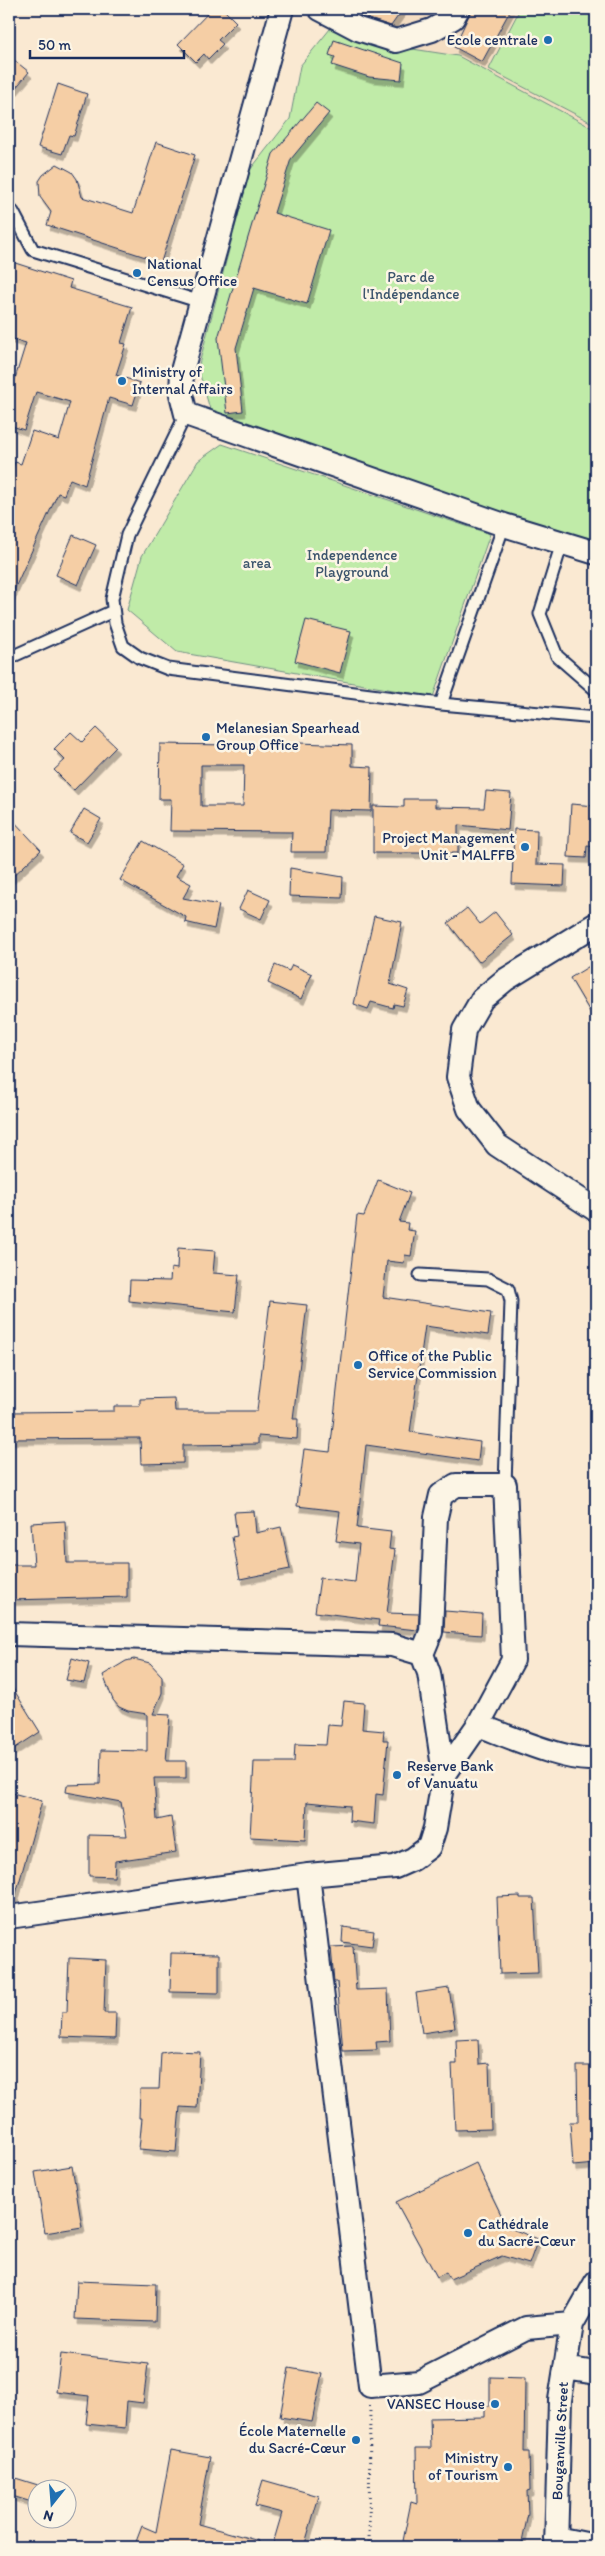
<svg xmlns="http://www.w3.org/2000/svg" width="605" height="2556" viewBox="0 0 605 2556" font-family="Itim,sans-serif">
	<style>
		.built { fill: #f4ddc2 }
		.green { fill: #c0eba8; stroke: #6e8d83 }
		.building { fill: #f5cea5; stroke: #1b2f5e; fill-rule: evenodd; filter: url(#shadow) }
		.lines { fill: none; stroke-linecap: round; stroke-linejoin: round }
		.lane-casing { stroke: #1b2f5e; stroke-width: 15 }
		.street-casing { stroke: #1b2f5e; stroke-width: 26 }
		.path { stroke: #1b2f5e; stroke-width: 3; stroke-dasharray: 1 4; stroke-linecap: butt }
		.lane { stroke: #fcf5e5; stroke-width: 11 }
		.street { stroke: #fcf5e5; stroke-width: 22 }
		.poi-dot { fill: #1f6fb2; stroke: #fcf5e5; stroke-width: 2 }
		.labels { text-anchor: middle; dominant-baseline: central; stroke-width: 5; stroke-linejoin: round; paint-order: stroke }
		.poi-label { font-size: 15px; fill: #1b2f5e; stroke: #fcf5e5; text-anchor: start }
		.park-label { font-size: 15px; fill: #3c556d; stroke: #fcf5e5 }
		.street-label { font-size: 15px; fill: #1b2f5e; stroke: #fcf5e5 }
	</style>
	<defs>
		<filter id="shadow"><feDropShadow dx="3" dy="5.5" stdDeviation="0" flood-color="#0004"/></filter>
	</defs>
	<rect width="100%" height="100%" fill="#fae9d2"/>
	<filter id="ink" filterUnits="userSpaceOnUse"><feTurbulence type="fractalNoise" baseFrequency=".02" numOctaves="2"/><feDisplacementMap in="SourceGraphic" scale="10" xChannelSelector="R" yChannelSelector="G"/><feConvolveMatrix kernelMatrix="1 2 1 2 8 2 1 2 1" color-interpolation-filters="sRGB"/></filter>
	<g filter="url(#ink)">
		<path class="built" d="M337,9H596V130L458,56L409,49L359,24Z"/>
		<path class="green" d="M520,9H596V125L489,69Z
			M330,29L367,42L458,56L596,130V546L212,416L198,368L250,170L290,119L300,66Z
			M222,444L490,534L433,697L177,652L127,610L142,556L198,461Z"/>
		<path class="building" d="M212,9H223L236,22L218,40L223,44L208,59L204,54L196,62L178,44Z
			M348,9H403L391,26L363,17Z
			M472,9H511L482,62L454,47Z
			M334,40L403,63L401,80L369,77L332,65L335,57L329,55Z
			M9,56L29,72L9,96Z
			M58,84L87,94L74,136L69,135L62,154L38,147Z
			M316,103L329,113L291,159L274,213L329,230L307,304L254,288L236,348L243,411L227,413L218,338L273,154Z
			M156,142L195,155L161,262L47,225L51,212L40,197L39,181L43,175L57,164L72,172L77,179L82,197L133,213Z
			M9,261L71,281L69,288L132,307L121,343L126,344L116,375L140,383L133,405L109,398L85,485L70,479L64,495L58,493L9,601V479L15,462L21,464L32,431L59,440L70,402L36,392L24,430L9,425V398L26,343L9,338Z
			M73,535L96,545L78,585L56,575Z
			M306,620L351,631L340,673L295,661Z
			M96,728L116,747L74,790L54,770L65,760L54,749L71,732L82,742Z
			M299,743L352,745V766L372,767L371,811L328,810L326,852H291L292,832L170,831L171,799H159L160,744L299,746ZM201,765H244L243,806H201Z
			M486,791L511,793L508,830L458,825V853H373V806L404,807V799H435V807L484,808Z
			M571,804L596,806V847L587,846L586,858L568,857Z
			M84,809L101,819L87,842L70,833Z
			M9,816L41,850L9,880Z
			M514,829L537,830L536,864L565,865L564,886L512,884Z
			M143,841L183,864L176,876L191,884L183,898L219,905L214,929L185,922L186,917L120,880Z
			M290,868L343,877L342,898L289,896Z
			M248,890L270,900L261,919L239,909Z
			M467,908L480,924L495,912L513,935L479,962L448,923Z
			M374,916L402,922L390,984L408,990L403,1006L394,1004L393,1008L371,1002L368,1009L354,1004Z
			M596,962V1022L570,978Z
			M275,965L289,971L292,965L312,974L301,999L268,983Z
			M378,1180L410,1193L399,1222L408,1223L407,1230L415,1231L411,1256L405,1255L404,1263L387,1261L383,1297L491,1313L488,1335L425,1326L410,1432L480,1442L478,1461L366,1445L357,1528L391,1532L389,1549L395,1550L387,1613L419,1614L418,1630L378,1626L379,1620L315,1612L320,1578L355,1582L359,1544L336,1541L340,1511L297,1506L304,1449L330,1452L357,1215L364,1216Z
			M178,1248L215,1251L213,1273L239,1275L235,1312L129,1301L130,1280L170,1281L171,1268L177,1269Z
			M270,1301L307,1305L293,1419H298L297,1439L258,1436V1444L183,1445V1463L141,1464L140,1438L9,1439V1412L114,1411V1406H140V1399L174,1398L175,1411H257Z
			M254,1511L256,1533L281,1527L290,1569L240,1579L232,1537L237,1536L234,1512Z
			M65,1521L67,1563H127V1597L9,1600V1565H34L31,1523Z
			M445,1611L482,1614L481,1635L444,1632Z
			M72,1658L89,1663L84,1683L66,1680Z
			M134,1659L150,1663L162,1676V1693L153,1714L170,1715L166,1761H186V1778H154L157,1820L171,1817L176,1852L115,1861L114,1877L89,1876V1835L127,1836L121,1802L66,1792L67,1785L100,1784L101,1750L147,1751V1714L128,1711L119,1707L113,1700L103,1675L126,1661Z
			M9,1682L40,1732L9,1752Z
			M344,1701L364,1703L362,1729L384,1731L383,1740H388L383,1795L376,1794L374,1824L349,1821L350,1806L307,1802L305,1840L250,1837L254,1762H294L295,1744L326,1745L328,1725L341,1726Z
			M9,1792L42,1801L14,1901L9,1900Z
			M520,1896V1898H534L538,1973L500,1974L497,1897Z
			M343,1927L374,1931L372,1946L342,1942Z
			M353,1946L356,1990L388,1989L390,2041L376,2042L377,2050L343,2051L337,1982H334L331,1947Z
			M171,1953L219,1954V1993L170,1992Z
			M69,1958L106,1960L104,2013H116L115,2039L61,2037L62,2012H67Z
			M449,1988L455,2028L422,2033L416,1993Z
			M478,2039L479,2064L489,2063L491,2129L455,2130L452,2064H457L456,2040Z
			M173,2051L200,2052L197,2108L180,2107L176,2152L139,2149L142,2118H139L140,2089H159L161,2053Z
			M577,2066H596V2164L573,2166L570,2122H578Z
			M476,2163L507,2227L538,2239L529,2264L502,2256L450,2279L446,2272L437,2277L396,2202Z
			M72,2166L82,2227L45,2233L35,2172Z
			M77,2281L156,2284L155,2322L75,2319Z
			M61,2354L148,2364L143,2403L127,2401L125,2428L86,2424L89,2396L56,2392Z
			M289,2368L322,2374L312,2422L280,2417Z
			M490,2377L525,2378L524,2452H529L530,2490L527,2491L528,2514L521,2547H435L403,2541L411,2502L417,2504L416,2448H431L430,2418L485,2417V2406H490Z
			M171,2450L210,2457L198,2524L259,2541L258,2547H134L142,2526L156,2532Z
			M9,2476L38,2485V2504L9,2495Z
			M263,2480L319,2496L304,2547H272L282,2513L255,2506Z"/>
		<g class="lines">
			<defs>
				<path id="lane" d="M9,209L13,212L33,250L201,302
					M186,414L127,535L112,599L115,623L123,646L140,658L168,669L441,704L596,718
					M562,543L540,614L557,656L596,690
					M9,658L113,611
					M441,704L504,525
					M420,1275L488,1279L508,1289L511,1301L505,1485"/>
				<path id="street" d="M282,9L182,371L181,394L186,414L504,525L596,553
					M320,9L358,29L396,41L432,30L453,18L458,9
					M596,924L505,980L482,999L464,1030L458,1077L469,1109L497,1145L596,1210
					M9,1634L392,1645L422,1654
					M478,1725C503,1734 573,1765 596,1758
					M308,1875L370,2386L419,2382L526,2328L572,2324
					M9,1917L308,1875L395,1867L413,1859L429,1847L435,1828L444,1774L478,1725L513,1660L505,1485H456L441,1495L436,1517L431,1632L422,1654L429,1673L444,1774
					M565,2368L596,2373
					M556,2538L596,2546
					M556,2547L560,2400L572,2324L596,2282"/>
			</defs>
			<use href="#lane" class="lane-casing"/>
			<use href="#street" class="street-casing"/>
			<path class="path" d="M369,2547L370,2406"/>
			<use href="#lane" class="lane"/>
			<use href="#street" class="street"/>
		</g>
	</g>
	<g class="poi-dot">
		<circle cx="548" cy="40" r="5"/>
		<circle cx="137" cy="273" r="5"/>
		<circle cx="122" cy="381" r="5"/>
		<circle cx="206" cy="737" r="5"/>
		<circle cx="525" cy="847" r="5"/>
		<circle cx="358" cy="1365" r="5"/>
		<circle cx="397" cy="1775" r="5"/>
		<circle cx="468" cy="2233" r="5"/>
		<circle cx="495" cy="2404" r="5"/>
		<circle cx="356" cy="2440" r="5"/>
		<circle cx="508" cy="2467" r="5"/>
	</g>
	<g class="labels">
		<g class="poi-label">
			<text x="538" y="40" text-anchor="end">Ecole centrale</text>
			<text x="147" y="264">National<tspan x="147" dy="17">Census Office</tspan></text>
			<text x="132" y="372">Ministry of<tspan x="132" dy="17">Internal Affairs</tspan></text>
			<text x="216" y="728">Melanesian Spearhead<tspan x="216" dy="17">Group Office</tspan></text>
			<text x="515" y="838" text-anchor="end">Project Management<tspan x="515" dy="17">Unit - MALFFB</tspan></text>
			<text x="368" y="1356">Office of the Public<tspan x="368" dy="17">Service Commission</tspan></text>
			<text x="407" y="1766">Reserve Bank<tspan x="407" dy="17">of Vanuatu</tspan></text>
			<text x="478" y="2224">Cathédrale<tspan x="478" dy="17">du Sacré-Cœur</tspan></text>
			<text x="485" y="2404" text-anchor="end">VANSEC House</text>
			<text x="346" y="2431" text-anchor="end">École Maternelle<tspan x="346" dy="17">du Sacré-Cœur</tspan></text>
			<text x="498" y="2458" text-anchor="end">Ministry<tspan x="498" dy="17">of Tourism</tspan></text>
		</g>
		<g class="park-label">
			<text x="411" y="277">Parc de<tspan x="411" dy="17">l'Indépendance</tspan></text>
			<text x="352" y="555">Independence<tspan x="352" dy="17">Playground</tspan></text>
			<text x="257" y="563">area</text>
		</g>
		<g class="street-label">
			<text transform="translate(560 2441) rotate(-87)">Bouganville Street</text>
		</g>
	</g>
	<rect width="605" height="2556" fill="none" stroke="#fcf5e5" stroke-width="30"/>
	<rect x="15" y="15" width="575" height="2526" fill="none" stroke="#1b2f5e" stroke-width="2" filter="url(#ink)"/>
	<g transform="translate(52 2504) rotate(197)"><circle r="24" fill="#fcf5e5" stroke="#a2a6af"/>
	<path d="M0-4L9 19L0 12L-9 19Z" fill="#1f6fb2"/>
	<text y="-8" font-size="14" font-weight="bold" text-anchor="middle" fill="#1b2f5e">N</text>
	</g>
	<path d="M30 50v8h154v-8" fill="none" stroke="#1b2f5e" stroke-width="2.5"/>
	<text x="38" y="50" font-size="15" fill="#1b2f5e" stroke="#fcf5e5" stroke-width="4" paint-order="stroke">50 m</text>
</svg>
